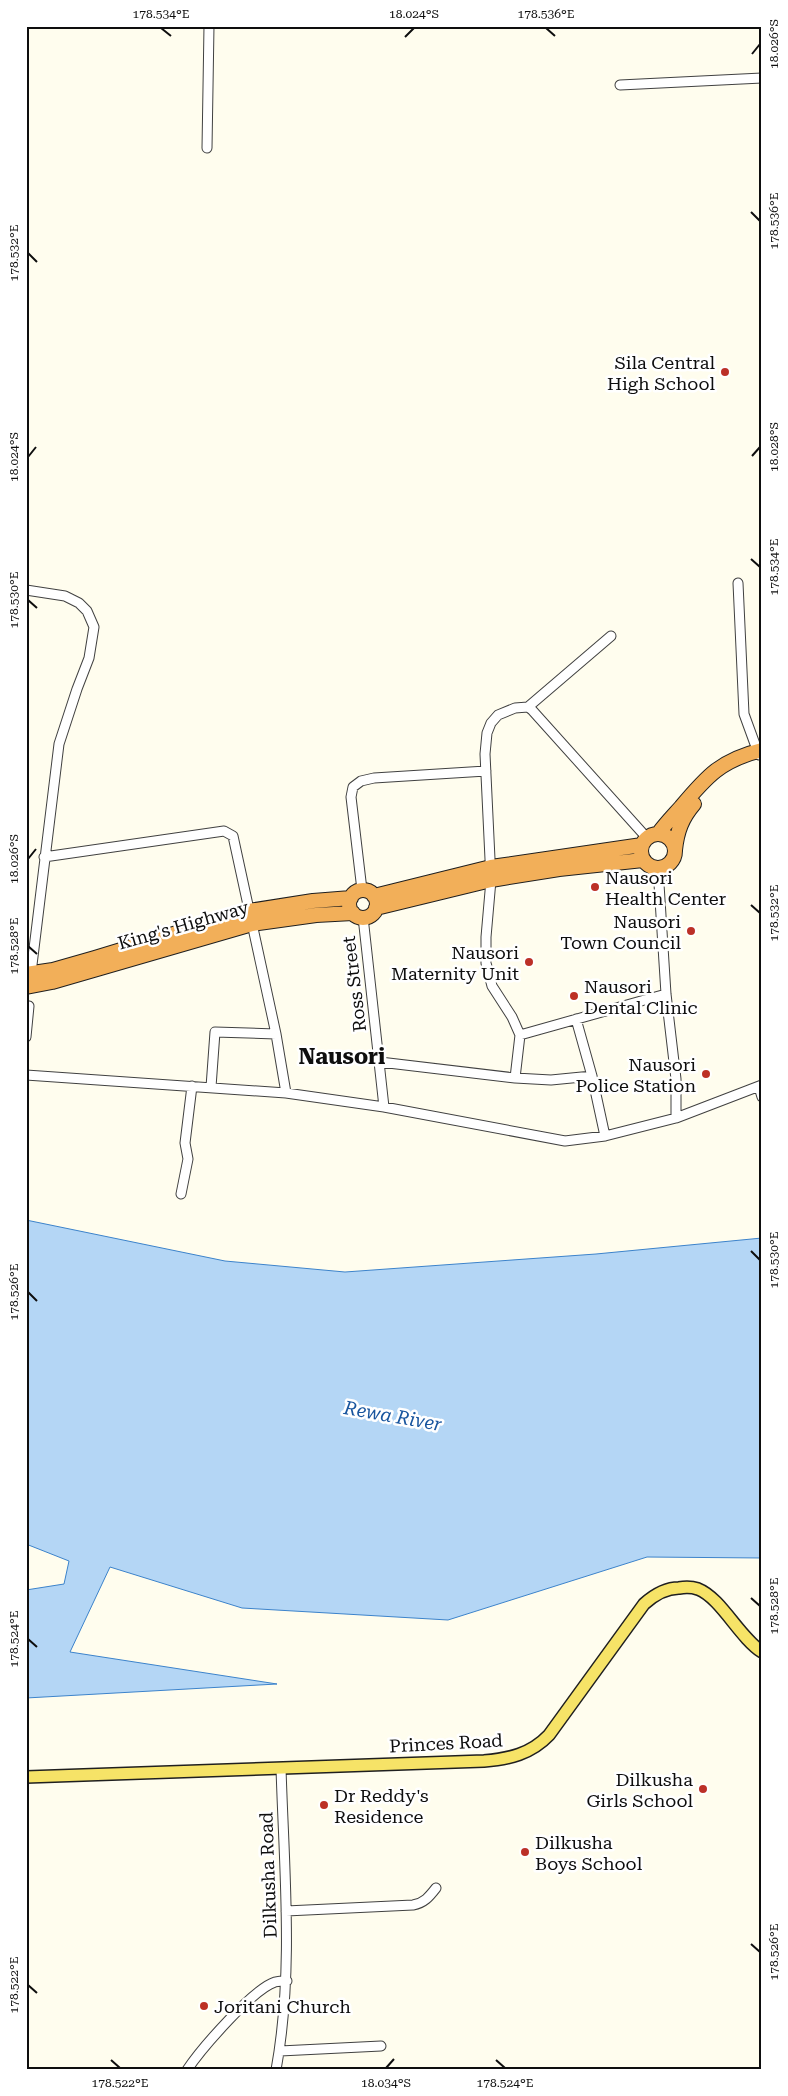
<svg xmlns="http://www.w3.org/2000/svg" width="788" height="2096" viewBox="0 0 788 2096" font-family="'Roboto Serif',serif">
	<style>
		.water { fill: #b4d6f5; stroke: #3c83cb }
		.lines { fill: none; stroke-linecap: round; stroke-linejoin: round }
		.minor-casing { stroke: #414141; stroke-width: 11 }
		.major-casing { stroke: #1f1f1f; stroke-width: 14 }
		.highway-casing { stroke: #1f1f1f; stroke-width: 16 }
		.minor { stroke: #fff; stroke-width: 9 }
		.major { stroke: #f6e367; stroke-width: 11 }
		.highway { stroke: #f2af59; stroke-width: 14 }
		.ticks { fill: none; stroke: #0e0e0e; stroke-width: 2 }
		.poi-dot { fill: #bc3027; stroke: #fff; stroke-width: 2 }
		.labels { text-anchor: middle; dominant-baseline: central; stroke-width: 5; stroke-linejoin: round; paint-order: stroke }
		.poi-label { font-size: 18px; fill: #0e0e0e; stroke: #fff; text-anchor: end }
		.street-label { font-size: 18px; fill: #0e0e0e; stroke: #fff }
		.water-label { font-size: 19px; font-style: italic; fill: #18559e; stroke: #fff }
		.district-label { font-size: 22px; font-weight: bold; fill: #0e0e0e; stroke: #fff }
		.neatline { fill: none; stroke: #0e0e0e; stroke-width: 2 }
		.ticks-label { font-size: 12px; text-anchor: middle; fill: #0e0e0e }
	</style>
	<rect width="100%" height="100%" fill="#fffdee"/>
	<path class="water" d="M26,1220L225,1261L345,1272L596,1254L762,1238V1558L647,1557L448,1620L242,1608L110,1567L70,1652L277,1684L26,1698V1590L64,1584L69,1561L26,1544Z"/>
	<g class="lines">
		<defs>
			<path id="minor" d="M620,85L762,78
				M207,148L209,26
				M738,583L744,714L759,755
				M26,590L65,596L79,603L87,611L94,627L89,658L77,689L59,744L31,973
				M528,707L611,636
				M44,857L224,831L233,836L276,1034L286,1093
				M651,867L659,884L666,994L676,1079V1118
				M659,884L671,863
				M362,890L351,797L353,787L361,781L374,778L486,771
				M363,917L384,1107
				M576,1019L592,1076L605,1136
				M520,1035L666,994
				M26,1037L29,1006
				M380,1062L515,1078L551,1080L592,1076
				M26,1075L286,1093L384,1107L565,1141L605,1136L676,1118L762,1085
				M515,1078L520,1035L512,1017L492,986L486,963V937L491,880L485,754L487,733L491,723L498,715L515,708L528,707L532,710L647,838
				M211,1087L215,1032L276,1034
				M759,1087L762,1097
				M181,1194L188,1159L185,1143L192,1086
				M286,1911L413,1905C424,1903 429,1897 436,1888
				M280,2051L381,2046
				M187,2070C201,2049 253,1989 275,1982C279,1981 283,1981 287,1981
				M276,2070C294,1971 284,1869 281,1768"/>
			<path id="major" d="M26,1777L484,1761C509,1759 531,1754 549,1735L644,1604C654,1595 665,1588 679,1588C685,1587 692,1587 698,1589C721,1598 739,1637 762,1652"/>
			<path id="highway" d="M641 851a17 17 0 1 1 34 0a17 17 0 1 1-34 0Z
				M658,834C665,824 673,816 681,807C707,776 721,760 762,750
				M675,850C677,831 682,818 694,804
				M349 904a14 14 0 1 1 28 0a14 14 0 1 1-28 0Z
				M374,896L491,867L642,845
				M376,908L491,880L559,869L643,860
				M26,974L53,970L95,958L249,911L313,901L351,898
				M26,987L52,982L252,924L316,915L353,913"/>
		</defs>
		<use href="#minor" class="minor-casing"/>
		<use href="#major" class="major-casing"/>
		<use href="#highway" class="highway-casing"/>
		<use href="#minor" class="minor"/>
		<use href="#major" class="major"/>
		<use href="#highway" class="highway"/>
	</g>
	<path class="ticks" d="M161,28L171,36M546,28L555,36M405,37L414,28M752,54L760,44M751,212L760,221M28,253L37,262M752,456L760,447M28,457L36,447M751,559L760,567M28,600L37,608M28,859L36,849M751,905L760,913M28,946L37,954M751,1251L760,1260M28,1292L37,1301M751,1598L760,1606M28,1639L37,1647M751,1944L760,1952M28,1985L37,1993M111,2060L120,2068M496,2060L505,2068M386,2068L394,2059"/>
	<g class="poi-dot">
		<circle cx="725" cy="372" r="5"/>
		<circle cx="595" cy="887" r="5"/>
		<circle cx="691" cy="931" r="5"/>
		<circle cx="529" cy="962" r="5"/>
		<circle cx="574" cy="996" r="5"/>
		<circle cx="706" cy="1074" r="5"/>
		<circle cx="703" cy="1789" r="5"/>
		<circle cx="324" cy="1805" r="5"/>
		<circle cx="525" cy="1852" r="5"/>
		<circle cx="204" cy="2006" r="5"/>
	</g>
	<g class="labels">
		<g class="poi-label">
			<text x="715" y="362">Sila Central<tspan x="715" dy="21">High School</tspan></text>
			<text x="605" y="877" text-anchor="start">Nausori<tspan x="605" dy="21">Health Center</tspan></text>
			<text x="681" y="921">Nausori<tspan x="681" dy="21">Town Council</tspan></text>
			<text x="519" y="952">Nausori<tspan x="519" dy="21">Maternity Unit</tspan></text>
			<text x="584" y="986" text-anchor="start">Nausori<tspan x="584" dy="21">Dental Clinic</tspan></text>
			<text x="696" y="1064">Nausori<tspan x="696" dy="21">Police Station</tspan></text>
			<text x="693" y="1779">Dilkusha<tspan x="693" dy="21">Girls School</tspan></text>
			<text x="334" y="1795" text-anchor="start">Dr Reddy's<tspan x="334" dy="21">Residence</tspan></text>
			<text x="535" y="1842" text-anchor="start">Dilkusha<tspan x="535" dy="21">Boys School</tspan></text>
			<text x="214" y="2006" text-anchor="start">Joritani Church</text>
		</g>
		<g class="street-label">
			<text transform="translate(183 925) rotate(-16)">King's Highway</text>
			<text transform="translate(354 984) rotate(-97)">Ross Street</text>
			<text transform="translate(446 1743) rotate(-3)">Princes Road</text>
			<text transform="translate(268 1875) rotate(-92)">Dilkusha Road</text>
		</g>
		<g class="water-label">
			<text transform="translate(393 1416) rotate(10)">Rewa River</text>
		</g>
		<g class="district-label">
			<text x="342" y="1056">Nausori</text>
		</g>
	</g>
	<rect width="788" height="2096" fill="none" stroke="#ffffff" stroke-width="55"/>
	<rect x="28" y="28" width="732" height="2040" class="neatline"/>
	<g class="ticks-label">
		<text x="161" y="18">178.534°E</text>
		<text x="414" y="18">18.024°S</text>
		<text x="546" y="18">178.536°E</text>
		<text transform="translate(774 44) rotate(-90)" y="4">18.026°S</text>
		<text transform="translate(774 221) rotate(-90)" y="4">178.536°E</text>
		<text transform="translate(14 253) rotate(-90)" y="4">178.532°E</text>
		<text transform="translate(774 447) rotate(-90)" y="4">18.028°S</text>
		<text transform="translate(14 457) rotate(-90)" y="4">18.024°S</text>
		<text transform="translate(774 567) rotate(-90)" y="4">178.534°E</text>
		<text transform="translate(14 600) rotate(-90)" y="4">178.530°E</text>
		<text transform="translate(14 859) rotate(-90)" y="4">18.026°S</text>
		<text transform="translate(774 913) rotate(-90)" y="4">178.532°E</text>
		<text transform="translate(14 946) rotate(-90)" y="4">178.528°E</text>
		<text transform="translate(774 1260) rotate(-90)" y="4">178.530°E</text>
		<text transform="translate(14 1292) rotate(-90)" y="4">178.526°E</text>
		<text transform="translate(774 1606) rotate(-90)" y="4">178.528°E</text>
		<text transform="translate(14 1639) rotate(-90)" y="4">178.524°E</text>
		<text transform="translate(774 1952) rotate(-90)" y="4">178.526°E</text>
		<text transform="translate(14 1985) rotate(-90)" y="4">178.522°E</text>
		<text x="120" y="2087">178.522°E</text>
		<text x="386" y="2087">18.034°S</text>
		<text x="505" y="2087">178.524°E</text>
	</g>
</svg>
